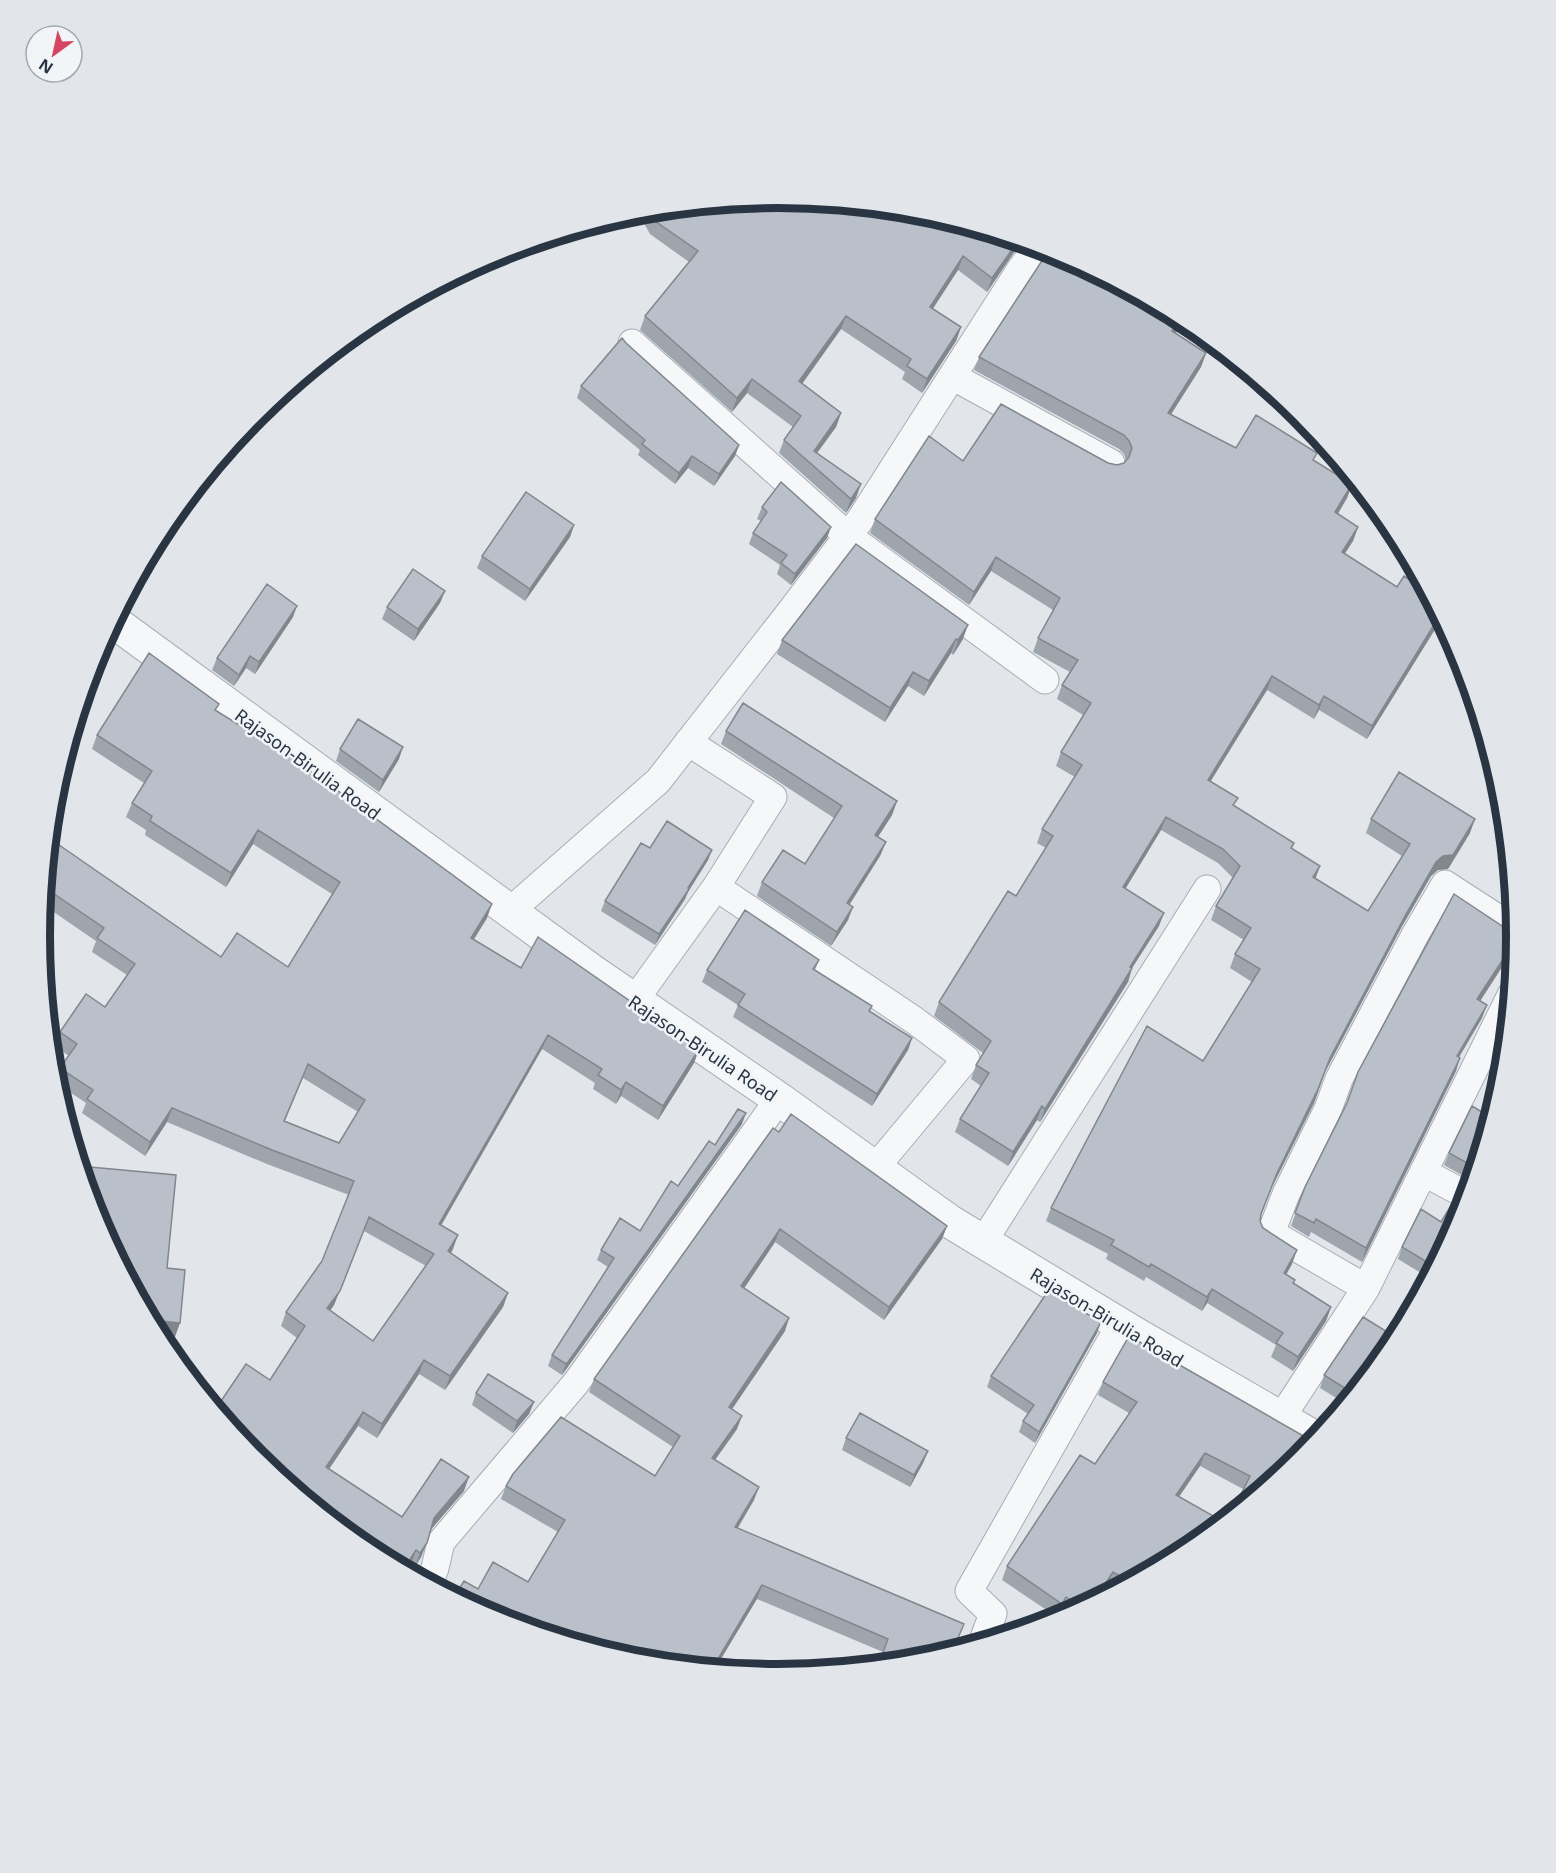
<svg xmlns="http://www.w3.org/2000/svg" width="1556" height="1873" viewBox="0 0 1556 1873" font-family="'Noto Sans',sans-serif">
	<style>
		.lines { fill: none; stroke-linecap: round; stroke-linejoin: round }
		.minor-casing { stroke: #a7adb6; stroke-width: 29 }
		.tertiary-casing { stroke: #a7adb6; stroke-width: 35 }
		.minor { stroke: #f5f7f9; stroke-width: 27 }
		.tertiary { stroke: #f5f7f9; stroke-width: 33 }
		.wall { fill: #9fa5ad; fill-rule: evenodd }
		.shaded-wall { fill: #82868d }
		.building { fill: #b9c0c9; stroke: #82868d; stroke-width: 1.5; fill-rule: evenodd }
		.labels { text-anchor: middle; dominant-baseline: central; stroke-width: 5; stroke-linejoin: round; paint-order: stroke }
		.street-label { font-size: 18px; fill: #2a3544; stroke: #f2f5f8 }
		.rim { fill: none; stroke: #2a3544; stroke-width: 8 }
	</style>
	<rect width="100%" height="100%" fill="#e2e6eb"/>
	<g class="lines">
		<defs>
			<path id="minor" d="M632,343L848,536L1045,680
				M952,376L1111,463
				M716,887L914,1020L966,1059L875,1168
				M510,911L658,781L790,612L860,520L1020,270L1037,247
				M634,1001L716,887L773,797L688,742
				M1423,1172L1468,1196
				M983,1242L1207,889
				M1366,1288L1271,1233L1286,1194L1328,1109L1339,1079L1415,935L1445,884L1516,930
				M1281,1418L1366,1288L1511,995
				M429,1584L435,1568L441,1542L576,1383L779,1099
				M982,1643L993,1614L969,1591L1120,1325"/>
			<path id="tertiary" d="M113,621L592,971L779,1099L949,1221L1134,1333L1317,1439"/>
		</defs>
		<use href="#minor" class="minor-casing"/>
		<use href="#tertiary" class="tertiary-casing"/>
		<use href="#minor" class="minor"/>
		<use href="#tertiary" class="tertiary"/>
	</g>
	<path class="wall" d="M778,198L1021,242L987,292L958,270L932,309L961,327L956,341L922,393L902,379L905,372L841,329L802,384L841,413L836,427L817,453L856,498L846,513L779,453L784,440L793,427L747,393L732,412L640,330L645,316L689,262L650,234L637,211Z
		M1061,254L1183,319L1181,326L1176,333L1206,353L1201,367L1171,414L1236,448L1315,461L1352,484L1347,498L1338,514L1358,527L1353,541L1344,554L1397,587L1427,590L1442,618L1367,739L1319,710L1314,719L1267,690L1211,781L1235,806L1294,843L1292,849L1315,878L1368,911L1402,856L1366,833L1371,819L1470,833L1448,869L1438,870L1431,876L1401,928L1325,1072L1314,1103L1272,1187L1261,1215L1260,1221L1263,1228L1292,1264L1286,1275L1295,1280L1294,1284L1331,1307L1326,1321L1293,1371L1271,1357L1276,1345L1207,1303L1202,1311L1146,1277L1144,1281L1106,1259L1108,1254L1046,1221L1051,1208L1203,1061L1252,982L1230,968L1235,954L1244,940L1211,920L1216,906L1233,878L1218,863L1161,830L1125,889L1159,926L1132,968L1128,982L1040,1122L1037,1120L1008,1166L955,1132L960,1119L981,1086L971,1079L976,1065L983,1053L934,1016L939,1002L1016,896L1046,848L1037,843L1042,829L1075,777L1056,766L1061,752L1083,715L1057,699L1062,685L1070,672L1033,652L1038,638L1053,610L991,571L969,605L870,533L875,519L963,461L1108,463L1117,465L1124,463L1126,461L1124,454L1119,449L974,370L979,357Z
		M626,343L739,445L735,456L714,486L688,468L675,484L638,455L640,450L577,398L581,386Z
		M762,507L827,538L791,585L777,574L780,565L749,544L753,533L761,521L757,519Z
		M574,525L570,537L525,601L477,568L482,556Z
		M445,591L440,603L414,641L382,619L387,607Z
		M293,617L255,674L246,668L234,686L212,670L217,658Z
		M963,639L953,655L951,653L924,696L908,686L885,722L777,654L782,640Z
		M217,711L487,918L474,939L521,968L699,1049L694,1063L658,1120L621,1096L616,1104L593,1089L595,1083L542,1049L441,1225L453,1249L451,1253L508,1293L503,1307L445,1390L419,1374L377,1438L358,1426L329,1469L402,1517L464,1491L430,1530L421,1557L415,1567L411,1564L406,1572L367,1551L270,1380L297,1338L281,1326L286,1312L322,1261L349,1195L267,1164L167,1122L145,1156L82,1113L86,1103L55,1082L60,1068L69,1056L55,1046L60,1032L105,1007L127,975L92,952L96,941L42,904L49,838L221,957L288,967L332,894L253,844L226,887L145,835L146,830L126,817L132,803L144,783L92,749L97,735ZM303,1078L358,1112L339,1143L285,1121ZM364,1231L426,1266L373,1341L330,1311L334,1305Z
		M726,731L897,801L892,815L878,837L886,842L880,856L850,904L848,920L831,946L757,896L762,882L805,864L834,818L721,744Z
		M340,749L399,759L379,792L336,761Z
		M650,848L712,850L708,860L688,892L685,899L655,945L601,911L605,901Z
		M1513,950L1480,1001L1482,1018L1459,1057L1456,1071L1362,1262L1311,1232L1309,1237L1291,1226L1305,1187Z
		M819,960L815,970L872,1006L870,1011L912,1038L908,1050L872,1106L733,1017L738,1005L702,982L707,970Z
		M1492,1118L1472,1181L1444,1165L1449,1153Z
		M742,1124L562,1375L548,1366L552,1355L608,1267L597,1260L601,1250L640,1231L678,1186L715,1145Z
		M773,1128L947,1226L942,1239L884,1320L775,1242L744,1288L785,1331L732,1409L737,1429L715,1460L754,1500L738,1528L959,1637L953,1652L922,1661L883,1652L757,1599L478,1589L528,1582L558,1532L501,1499L506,1486L655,1476L673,1447L589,1392L594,1379Z
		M1461,1220L1429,1278L1398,1259L1402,1247L1441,1222Z
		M1097,1333L1035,1443L1019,1432L1023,1421L1028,1414L987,1387L991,1376Z
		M1392,1347L1346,1404L1320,1388L1324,1375Z
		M1103,1382L1312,1442L1243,1489L1200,1466L1179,1497L1188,1551L1116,1590L1108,1585L1099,1599L1068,1615L1061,1611L1057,1617L1002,1580L1007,1566L1095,1464L1129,1413L1098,1395Z
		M476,1393L534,1402L529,1414L513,1433L472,1405Z
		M846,1438L928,1451L923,1463L910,1487L842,1450Z"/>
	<path class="shaded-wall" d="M1018,241L1021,242L987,292L992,278Z
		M963,256L958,270L925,321L930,307Z
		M846,316L841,329L794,395L799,381Z
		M1181,318L1183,319L1181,326L1167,345L1172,331Z
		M961,327L956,341L922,393L927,379Z
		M1206,353L1201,367L1163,427L1168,413Z
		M752,379L747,393L732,412L737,398Z
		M841,413L836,427L809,464L814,451Z
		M739,445L735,456L714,486L719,474Z
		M692,456L688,468L675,484L679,473Z
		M861,484L856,498L846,513L851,499Z
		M1352,484L1347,498L1330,526L1335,512Z
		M574,525L570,537L525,601L530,589Z
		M831,527L827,538L791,585L795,574Z
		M1358,527L1353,541L1337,566L1342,552Z
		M996,557L991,571L969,605L974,592Z
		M445,591L440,603L414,641L418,629Z
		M297,606L293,617L255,674L259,662Z
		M1440,615L1442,618L1367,739L1372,726Z
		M968,625L963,639L953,655L958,640Z
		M956,639L951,653L924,696L929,681Z
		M250,656L246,668L234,686L239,675Z
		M913,672L908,686L885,722L890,708Z
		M1272,676L1267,690L1203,793L1208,780Z
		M1324,696L1319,710L1314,719L1319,705Z
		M403,747L399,759L379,792L383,780Z
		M897,801L892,815L870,849L875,835Z
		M1166,817L1161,830L1118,901L1123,887Z
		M1475,819L1470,833L1448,869L1438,870L1431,876L1401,928L1325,1072L1314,1103L1272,1187L1277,1173L1330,1058L1406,914L1436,862Z
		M258,830L253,844L226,887L231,873Z
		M886,842L880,856L842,916L847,903Z
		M712,850L708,860L688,892L685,899L655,945L659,934Z
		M1320,866L1315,880L1313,877Z
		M492,904L487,918L466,952L471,938Z
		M853,907L848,920L831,946L837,932Z
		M1164,913L1159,926L1132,968L1128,982L1040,1122L1045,1109L1130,967Z
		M1517,938L1513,950L1473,1012L1477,999Z
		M1487,1005L1482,1018L1452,1069L1457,1056Z
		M548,1035L542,1049L434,1238L439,1224Z
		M912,1038L908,1050L872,1106L877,1094Z
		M699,1049L694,1063L658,1120L663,1106Z
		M1460,1058L1456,1071L1362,1262L1366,1248Z
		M626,1082L621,1096L616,1104L621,1090Z
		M1042,1106L1037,1120L1008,1166L1013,1152Z
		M172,1108L167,1122L145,1156L150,1142Z
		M746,1113L742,1124L562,1375L566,1364Z
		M369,1217L334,1305L322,1322L327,1308Z
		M947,1226L942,1239L884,1320L889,1307Z
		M780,1229L775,1242L737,1299L741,1286Z
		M458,1235L453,1249L443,1265L448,1251Z
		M1297,1250L1292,1264L1279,1287L1284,1273Z
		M1212,1289L1207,1303L1202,1311L1207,1297Z
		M508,1293L503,1307L445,1390L450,1376Z
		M1331,1307L1326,1321L1293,1371L1298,1357Z
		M789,1318L785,1331L724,1421L729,1407Z
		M162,1321L180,1323L172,1345H162L157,1335Z
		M1101,1322L1097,1333L1035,1443L1039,1432Z
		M424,1360L419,1374L377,1438L382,1424Z
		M534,1402L529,1414L513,1433L517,1421Z
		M363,1412L358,1426L321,1481L326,1467Z
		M742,1416L737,1429L707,1471L712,1458Z
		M928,1451L923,1463L910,1487L914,1475Z
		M1205,1453L1200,1466L1171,1508L1176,1495Z
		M469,1477L464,1491L429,1532L434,1518Z
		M759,1487L754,1500L730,1540L735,1527Z
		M427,1543L421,1557L415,1567L420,1553Z
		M416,1550L411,1564L406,1572L403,1570Z
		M1113,1572L1108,1585L1099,1599L1093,1602Z
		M762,1585L757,1599L715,1669H712Z
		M1066,1597L1061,1611L1057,1617L1062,1604Z"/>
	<path class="building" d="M778,198L923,212L1018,241L992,278L963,256L930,307L961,327L927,379L907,366L911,359L846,316L799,381L841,413L814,451L861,484L851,499L784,440L801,416L752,379L737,398L645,316L698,251L655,221L650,210Z
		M1049,250L1061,254L1181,318L1172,331L1206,353L1168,413L1236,448L1256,415L1317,453L1313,460L1352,484L1335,512L1358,527L1342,552L1397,587L1404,576L1427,590L1440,615L1372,726L1324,696L1319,705L1272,676L1208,780L1238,798L1233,805L1294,843L1291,848L1320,866L1313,877L1368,911L1410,844L1371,819L1399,772L1475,819L1453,855L1443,856L1436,862L1406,914L1330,1058L1318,1089L1277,1173L1261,1214L1260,1221L1263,1228L1297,1250L1284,1273L1295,1280L1293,1283L1331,1307L1298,1357L1276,1343L1283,1333L1212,1289L1207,1297L1151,1264L1149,1267L1111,1245L1114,1240L1051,1208L1147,1026L1203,1061L1260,969L1235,954L1251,928L1216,906L1240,866L1223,849L1166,817L1123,887L1164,913L1130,967L1132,968L1045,1109L1042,1106L1013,1152L960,1119L989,1073L976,1065L991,1041L939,1002L1008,891L1016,896L1053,836L1042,829L1082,765L1061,752L1091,703L1062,685L1078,660L1038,638L1060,598L996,557L974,592L875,519L929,436L963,461L1001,404L1108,463L1117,465L1124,463L1129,457L1132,448L1129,441L1124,435L979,357Z
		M622,338L626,343L739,445L719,474L692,456L679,473L642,444L645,440L581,386Z
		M781,482L831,527L795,574L781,563L787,555L753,533L767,512L762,507Z
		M526,492L574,525L530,589L482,556Z
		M856,544L968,625L958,640L956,639L929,681L913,672L890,708L782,640Z
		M413,569L445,591L418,629L387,607Z
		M267,584L297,606L259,662L250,656L239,675L217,658Z
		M149,653L219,704L215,710L260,738L262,735L492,904L471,938L521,968L538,937L699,1049L663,1106L626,1082L621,1090L598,1075L602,1069L548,1035L439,1224L458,1235L448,1251L508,1293L450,1376L424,1360L382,1424L363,1412L326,1467L402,1517L441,1459L469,1477L434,1518L427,1543L420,1553L416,1550L403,1570L367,1551L255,1459L215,1410L246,1364L270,1380L305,1326L286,1312L322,1261L354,1181L272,1150L172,1108L150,1142L87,1099L93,1090L60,1068L77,1044L60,1032L86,994L105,1007L135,964L97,938L104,928L44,887L49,838L221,957L237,933L288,967L340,882L258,830L231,873L150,821L152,816L132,803L152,771L97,735ZM308,1064L365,1100L339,1143L284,1121ZM369,1217L434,1254L373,1341L327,1308L340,1291Z
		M743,703L897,801L875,835L886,842L847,903L853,907L837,932L762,882L783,850L805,864L842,806L726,731Z
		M358,719L403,747L383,780L340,749Z
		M667,821L712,850L688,888L689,889L659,934L605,901L641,843L650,848Z
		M1454,894L1517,936V938L1477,999L1487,1005L1457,1056L1460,1058L1366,1248L1316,1219L1314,1223L1295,1213L1305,1187L1347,1103L1358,1072Z
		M745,910L819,960L813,969L872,1006L869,1011L912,1038L877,1094L738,1005L745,994L707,970Z
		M1472,1106L1492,1118L1476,1168L1449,1153Z
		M738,1109L746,1113L568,1362L566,1364L552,1355L614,1258L601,1250L620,1218L640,1231L671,1181L678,1186L709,1141L715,1145Z
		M791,1114L947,1226L889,1307L780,1229L741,1286L789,1318L729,1407L742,1416L712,1458L759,1487L735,1527L964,1624L952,1652L922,1661L878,1666L888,1639L762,1585L712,1669L633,1661L495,1619L454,1597L464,1581L478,1589L493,1562L528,1582L565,1520L506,1486L513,1474L561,1417L655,1476L680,1436L594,1379L773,1128L779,1132Z
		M79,1166L176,1175L167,1268L185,1270L180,1323L162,1321L160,1341L95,1219Z
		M1458,1194L1467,1197L1461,1220L1435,1267L1402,1247L1421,1209L1441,1222Z
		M1048,1291L1101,1322L1039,1432L1023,1421L1034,1405L991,1376Z
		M1363,1317L1397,1338L1392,1347L1354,1394L1324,1375Z
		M1129,1336L1314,1442L1300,1459L1230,1517L1250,1476L1205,1453L1176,1495L1224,1522L1188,1551L1130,1582L1113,1572L1093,1602L1082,1608L1066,1597L1062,1604L1007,1566L1080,1455L1095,1464L1137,1402L1103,1382Z
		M488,1374L534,1402L517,1421L476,1393Z
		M860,1413L928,1451L914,1475L846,1438Z"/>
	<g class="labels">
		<g class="street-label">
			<text transform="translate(308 764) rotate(36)">Rajason-Birulia Road</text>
			<text transform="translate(703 1048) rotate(34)">Rajason-Birulia Road</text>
			<text transform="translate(1107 1317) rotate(31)">Rajason-Birulia Road</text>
		</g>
	</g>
	<path d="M0 0H1556V1873H0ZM50 936a728 728 0 1 1 1456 0a728 728 0 1 1-1456 0Z" fill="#e2e6ea" fill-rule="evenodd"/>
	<path class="rim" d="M50 936a728 728 0 1 1 1456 0a728 728 0 1 1-1456 0Z"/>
	<g transform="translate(54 54) rotate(213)"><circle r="28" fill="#f2f5f8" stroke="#a2a8b0" stroke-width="1.5"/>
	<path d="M0-4.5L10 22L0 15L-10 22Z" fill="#d44463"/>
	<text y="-9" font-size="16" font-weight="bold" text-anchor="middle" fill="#2a3544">N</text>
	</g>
</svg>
